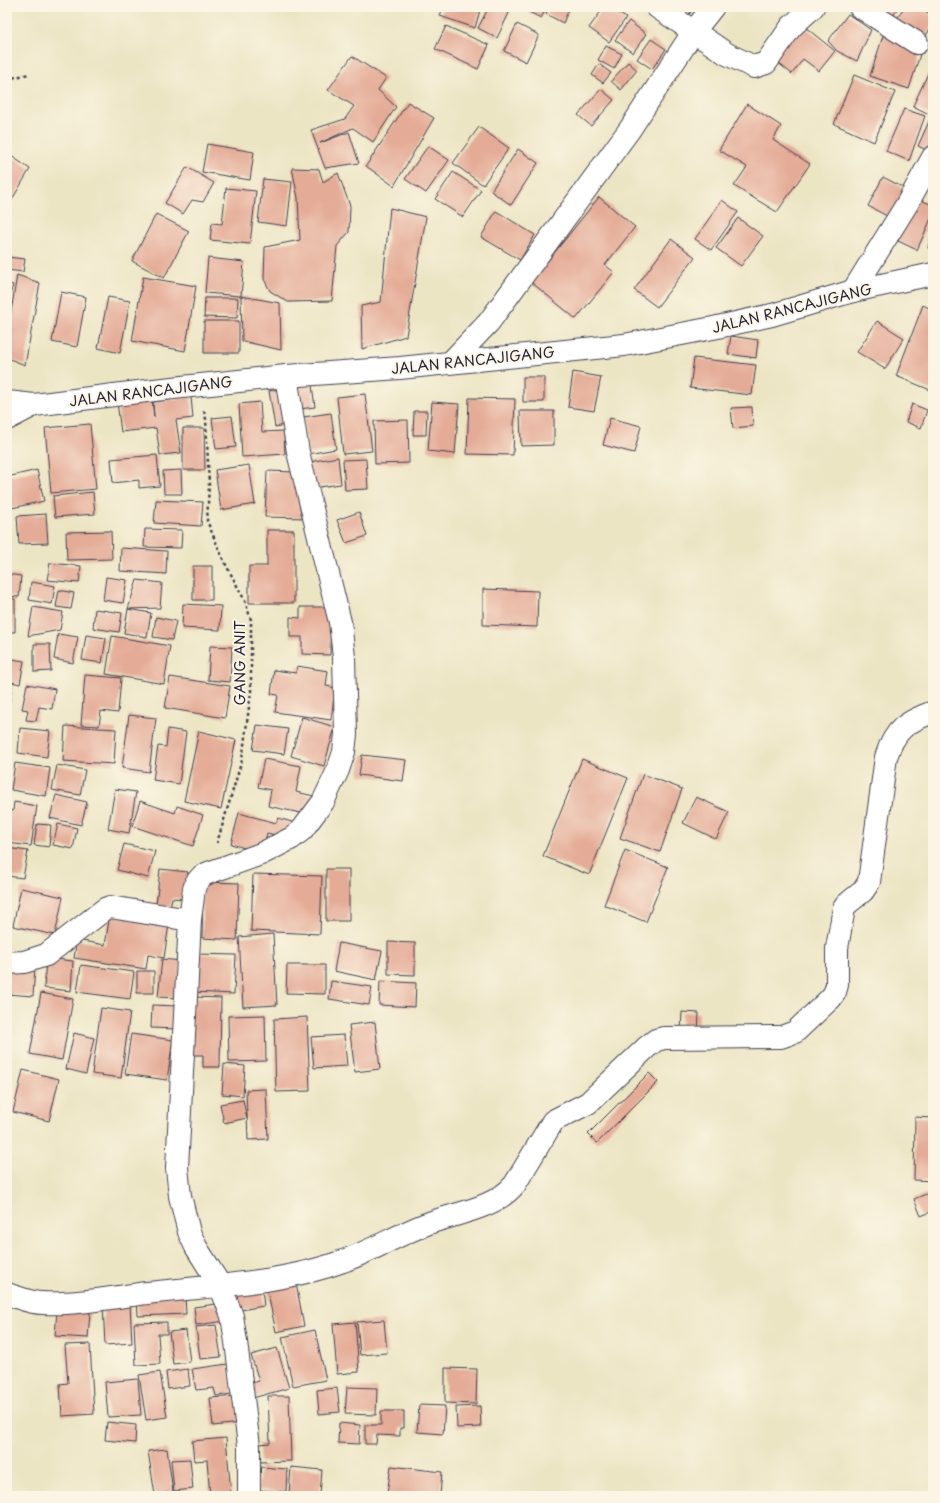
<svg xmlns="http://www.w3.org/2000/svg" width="940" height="1503" viewBox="0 0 940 1503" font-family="'Playpen Sans',sans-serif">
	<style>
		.building { fill: #e4ab96 }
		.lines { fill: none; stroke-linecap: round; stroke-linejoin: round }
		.minor-casing { stroke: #403f50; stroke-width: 24 }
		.major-casing { stroke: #403f50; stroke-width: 24 }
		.path { stroke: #403f50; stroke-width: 2.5; stroke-dasharray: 3 3; stroke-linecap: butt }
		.minor { stroke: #fff; stroke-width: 22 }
		.major { stroke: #fff; stroke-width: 22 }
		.labels { text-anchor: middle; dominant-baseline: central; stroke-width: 4; stroke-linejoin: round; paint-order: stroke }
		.street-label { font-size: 14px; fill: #22223b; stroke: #fcf5e5 }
	</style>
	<rect width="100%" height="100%" fill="#fcf5e5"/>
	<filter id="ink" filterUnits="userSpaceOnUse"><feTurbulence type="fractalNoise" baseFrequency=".025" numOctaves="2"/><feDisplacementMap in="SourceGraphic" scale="8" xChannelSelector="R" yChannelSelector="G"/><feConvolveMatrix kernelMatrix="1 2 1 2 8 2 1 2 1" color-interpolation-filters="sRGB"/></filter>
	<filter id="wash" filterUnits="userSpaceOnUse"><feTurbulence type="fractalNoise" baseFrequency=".012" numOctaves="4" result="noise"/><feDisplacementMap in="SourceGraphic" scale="16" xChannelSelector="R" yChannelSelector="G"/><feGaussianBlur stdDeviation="0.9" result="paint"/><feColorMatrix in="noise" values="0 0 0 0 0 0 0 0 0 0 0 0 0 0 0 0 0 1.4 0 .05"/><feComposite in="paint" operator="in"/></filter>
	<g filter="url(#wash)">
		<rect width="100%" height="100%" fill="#ece5c4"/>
		<g id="blocks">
			<path class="building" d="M443,7H481L475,28L440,16Z
				M489,7H502L510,11L497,38L478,28Z
				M527,7H547L541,18L525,10Z
				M549,7H570L563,23L546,14Z
				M604,7H610L626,18L609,42L589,28Z
				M671,7H695L685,19Z
				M871,7H898L891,20Z
				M904,7H918L933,16V24L924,39L895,22Z
				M848,14L871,30L857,61L837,51L828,41Z
				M629,21L646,34L633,53L615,40Z
				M800,23L835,51L819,71L803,59L792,74L772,58Z
				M517,24L539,35L526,62L504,51Z
				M446,26L489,45L478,69L435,49Z
				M884,33L923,45L909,89L870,76Z
				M651,39L666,49L652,69L637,59Z
				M606,46L622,54L614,69L598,60Z
				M352,56L386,78L378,90L396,107L373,142L353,128L320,143L349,132L359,163L325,168L311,130L345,119L354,106L328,90Z
				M628,62L637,70L621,90L611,81Z
				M599,64L611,73L603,83L592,75Z
				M930,69L933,71V116L913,106Z
				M854,75L895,92L874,142L834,124Z
				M601,89L614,100L591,126L578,115Z
				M408,102L434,118L394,186L366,166Z
				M747,104L781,126L773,140L810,164L777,212L734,186L747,167L719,150Z
				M904,109L925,116L909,161L886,151Z
				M931,117L933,118V150L932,153L918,146Z
				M479,127L509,148L483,185L453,163Z
				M207,144L254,152L250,180L202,172Z
				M428,146L449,160L426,193L405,179Z
				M518,149L538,163L511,205L491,191Z
				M7,153L30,169L7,208Z
				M187,167L214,183L203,202L192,200L183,214L165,203Z
				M292,168L319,169L323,182L338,173L350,206L349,232L337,246L332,301L288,302L270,291L264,279L265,247L300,240L298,198Z
				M453,172L481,190L463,217L435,199Z
				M883,177L906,189L891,218L868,206Z
				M263,179L292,182L287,226L258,222Z
				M226,188L256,191L250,244L210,240L212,223L222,224Z
				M599,197L635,227L605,265L614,272L576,319L531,282Z
				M918,199L933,205V214L917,250L898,241Z
				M722,200L738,212L711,250L695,239Z
				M390,208L426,217L406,336L362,349L361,306L381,302Z
				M496,211L535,235L520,260L481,237Z
				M156,214L189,231L164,278L132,261Z
				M738,218L763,236L741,266L716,248Z
				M932,231H933V249L928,248Z
				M671,239L695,257L657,307L634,290Z
				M7,257L25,259L23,272L7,270Z
				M208,258L244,262L241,296L280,303L281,350L242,341L241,296L205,293Z
				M17,275L40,283L25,365L7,358V336Z
				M143,277L196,286L185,351L132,341Z
				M7,283L13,285L7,306Z
				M61,292L86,297L77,347L52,342Z
				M108,297L130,301L120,353L98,348Z
				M205,298H238L237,318L204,317Z
				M923,305L933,310V391L896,376Z
				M204,321H239V353H204Z
				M877,321L904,338L885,369L857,352Z
				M731,336L758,340L756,358L728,354Z
				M694,358L756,365L752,395L690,388Z
				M573,372L601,377L594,411L568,407Z
				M523,377H544V402H523Z
				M311,378L315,407L299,409L296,380Z
				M280,389L286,425L275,427L269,391Z
				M365,394L372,451L343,454L337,397Z
				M191,397L193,418L176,420L181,453L160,455L156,428L121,432L117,402L152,398L154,417L153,402Z
				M469,398L515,399L513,455L467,454Z
				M260,402L262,432L284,431L285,454L242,457L239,404Z
				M432,402L459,404L455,454L428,451Z
				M912,404L927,410L921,428L906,422Z
				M752,407L753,426L733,428L731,408Z
				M414,411H427L426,435H413Z
				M520,411H554V445L521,446Z
				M331,413L336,449L308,454L303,417Z
				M232,416L236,447L216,449L212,418Z
				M610,418L641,426L634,453L603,445Z
				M408,420L409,463L375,464L374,421Z
				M90,424L96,489L51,493L45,428Z
				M183,428H204L205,470H183Z
				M157,455L160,486L139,488V480L113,483L111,459Z
				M338,457L341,484L312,488L309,462Z
				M366,459L368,489L345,490L343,460Z
				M249,465L255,504L221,510L215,470Z
				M37,470L44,501L12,508L7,484V477Z
				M181,470L182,494H164L163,471Z
				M267,471L296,472L306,518L265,517Z
				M93,492L95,514L55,517L53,496Z
				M156,500L203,502L201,526L154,523Z
				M359,512L367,536L346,543L337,520Z
				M46,514L48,543L19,544L17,516Z
				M145,529L182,530L181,548L144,547Z
				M267,530H294V603H249V566H267Z
				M111,531L112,559L67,560L66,532Z
				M121,548L167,551L166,574L120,571Z
				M50,563L81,566L79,583L47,580Z
				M193,566H212V600H193Z
				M7,574L21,576L19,597L7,596Z
				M106,577L127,580L123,603L103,600Z
				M137,580L162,583L160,608L128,609Z
				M31,582L55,586L52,604L29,600Z
				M483,589L538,591L537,627L483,625Z
				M59,590L74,593L71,609L56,607Z
				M7,598L15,599V632H7Z
				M183,604L221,606L220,630L182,628Z
				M33,607L63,612L60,630L28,636Z
				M300,607H331L330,655L302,654V637H290V617L300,618Z
				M95,609L122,613L119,632L93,628Z
				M128,609L151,613L147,637L124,633Z
				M156,617L176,621L172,640L153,637Z
				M58,634L78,637L73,663L54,659Z
				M86,635L106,638L102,663L82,660Z
				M112,636L170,646L164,684L106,674Z
				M34,644H50L51,671L34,672Z
				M210,646L232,647L230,682L208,680Z
				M7,658L24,661L20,684L7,681Z
				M297,666L328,671L326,686L335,688L331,720L275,712L278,695L271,694L274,670L296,673Z
				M85,675L121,678L118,713L101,711L99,726L81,725Z
				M170,677L230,686L225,718L165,708Z
				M27,684L55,689L52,709L39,707L36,721L26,720L28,710L22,709Z
				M7,685L12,686L8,714H7Z
				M129,715L156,718L149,772L122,768Z
				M302,717L335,727L324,766L291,756Z
				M257,725L288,729L284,754L253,750Z
				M65,726L116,729L114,764L63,761Z
				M20,728L50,731L47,757L18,753Z
				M168,729L186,732L179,784L153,780L158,746L166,747Z
				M199,731L236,740L221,809L184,801Z
				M362,755L406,760L403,781L359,775Z
				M264,759L301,766L296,792L314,796L310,815L268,806L271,790L258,787Z
				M582,759L628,778L589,875L543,856Z
				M15,763L50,768L46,796L11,790Z
				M57,765L85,770L80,795L52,790Z
				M643,774L682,789L660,852L620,838Z
				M115,789L136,792L129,833L108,829Z
				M56,795L87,802L81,825L50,818Z
				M696,797L729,812L716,839L683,823Z
				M140,801L175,813L177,806L203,815L193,846L132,826Z
				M14,802L37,806L31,846L7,843V809L13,811Z
				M239,813L276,823L278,818L292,822L287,838L267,833L262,853L231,844Z
				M37,824L51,825L49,847L34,845Z
				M58,824L77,828L73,849L53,845Z
				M124,844L155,851L148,878L117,870Z
				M7,848L28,851L23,878L7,876Z
				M625,850L668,867L646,922L604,905Z
				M160,869L188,872L185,899L172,898L170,907L156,905Z
				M326,869H349V921H326Z
				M253,874L322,876L320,934L251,931Z
				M203,882L239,883L237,940L202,938Z
				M21,888L63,897L55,935L13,926Z
				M110,914L169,924L164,958L148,955L146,969L74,958L77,940L105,945Z
				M273,934L277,1005L243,1007L239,937Z
				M388,942L415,943V975L388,974Z
				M339,943L382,951L376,980L334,971Z
				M195,954L236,955L234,994L193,992Z
				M46,958L73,961L71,991L44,988Z
				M162,959L181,961L177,998L158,997Z
				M81,965L134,972L130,999L77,992Z
				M287,965H325V994L286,993Z
				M7,966L35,968L33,996L7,994Z
				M137,971H154V993H137Z
				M331,981L372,987L369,1005L329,999Z
				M380,981L416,983L415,1007L379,1005Z
				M41,993L73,999L62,1060L30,1054Z
				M192,997L221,998L220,1067H203V1055H191Z
				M152,1005L178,1006L176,1029L151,1028Z
				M101,1008L130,1012L121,1078L92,1074Z
				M682,1012L699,1013L698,1033L681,1032Z
				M265,1015L266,1061L229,1062L228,1016Z
				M307,1017L310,1091L276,1092L274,1019Z
				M375,1022L380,1069L355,1072L349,1025Z
				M74,1033L94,1038L86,1074L66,1069Z
				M131,1034L173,1040L167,1080L125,1074Z
				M344,1035L347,1066L314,1068L311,1037Z
				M224,1064L245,1066L243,1096L222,1094Z
				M23,1070L59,1079L49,1121L13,1112Z
				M649,1073L658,1082L597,1143L588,1134Z
				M266,1089L268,1139L248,1140L246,1090Z
				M243,1100L247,1118L224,1123L220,1104Z
				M915,1117L933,1118V1181L914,1180Z
				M931,1192L933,1196V1211L921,1216L914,1199Z
				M261,1283L264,1306L235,1311L231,1288Z
				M296,1283L304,1326L276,1332L267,1289Z
				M185,1295L186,1314L138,1316L137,1297Z
				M224,1303L226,1321L196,1325L194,1307Z
				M130,1304L132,1343L105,1345L103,1305Z
				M57,1310L90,1312L88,1338L55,1336Z
				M384,1320L387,1353L360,1355L357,1322Z
				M167,1322V1334H158L160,1364L136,1365L134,1323Z
				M355,1322L359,1372L337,1374L333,1324Z
				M216,1325L221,1357L200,1359L196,1327Z
				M186,1330L190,1362L173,1364L169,1332Z
				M315,1330L326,1380L293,1386L282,1337Z
				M90,1344L94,1414L62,1416L60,1384L68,1383L65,1345Z
				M277,1348L289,1388L249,1399L245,1385L259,1381L251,1355Z
				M228,1364L232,1394L216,1396L214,1388L196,1390L192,1369Z
				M445,1368L477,1369L476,1404L445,1403Z
				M188,1369L190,1386L168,1389L166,1372Z
				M160,1372L167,1417L146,1420L139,1375Z
				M138,1379L141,1415L108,1417L105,1382Z
				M347,1387L377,1388L376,1415L345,1414Z
				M337,1388L340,1412L319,1414L317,1390Z
				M239,1396L241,1423L213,1426L210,1398Z
				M268,1396H289L291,1461L260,1462L259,1444L270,1443Z
				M419,1405L445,1406L443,1434L417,1432Z
				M480,1406L481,1427L457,1428L456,1407Z
				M381,1411H404V1428H400V1436L377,1435L376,1444H365V1425H381Z
				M107,1422L136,1425L135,1443L105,1440Z
				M339,1423L360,1425L359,1444L338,1443Z
				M226,1438L231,1494L210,1496L207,1460L194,1461L192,1441Z
				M167,1449L173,1492L155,1495L148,1451Z
				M190,1459L193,1489L174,1491L171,1460Z
				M391,1466L442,1472L440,1496H398L387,1494Z
				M260,1467L287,1469L286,1492L258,1490Z
				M291,1467L322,1470L320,1496L289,1494Z"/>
		</g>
	</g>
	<g filter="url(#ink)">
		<use href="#blocks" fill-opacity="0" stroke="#403f50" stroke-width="1"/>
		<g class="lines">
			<defs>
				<path id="minor" d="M657,7L727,54L754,67L766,63L791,27L813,7
					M860,7L917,43
					M853,291L907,204L933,157
					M451,362L489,322L630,129L694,31L713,7
					M7,419L34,405
					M7,963L24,962L46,955L105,909L110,907L190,920
					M7,1294C18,1297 30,1303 42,1303C74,1305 114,1297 147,1293C210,1286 284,1283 343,1261C372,1251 399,1234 429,1223C457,1213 496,1208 515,1184L553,1121L588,1103L647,1047L656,1040L664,1038L774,1037H781L795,1032L831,998L835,992L837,985V948L844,908L847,904L863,891L869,882L886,757C895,729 906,722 933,712
					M249,1496V1446L236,1342L232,1316L220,1285L196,1247L189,1232L180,1196L177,1168L190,920L194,889L196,883L202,876L208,873L261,854L292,838L302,830L323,802L338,770L344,752L346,734L344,657L340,622L298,452L286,376"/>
				<path id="major" d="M7,402L34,405L154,390L286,376L400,368L624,345L713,328L772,315L853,291L933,274"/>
			</defs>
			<use href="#minor" class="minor-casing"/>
			<use href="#major" class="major-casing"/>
			<path class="path" d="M7,79L29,74
				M204,411L206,419L209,485L207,521L224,561L245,601L251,620V692L242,760L217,843"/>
			<use href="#minor" class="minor"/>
			<use href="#major" class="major"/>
		</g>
	</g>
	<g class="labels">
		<g class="street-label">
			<text transform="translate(792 308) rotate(-14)">JALAN RANCAJIGANG</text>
			<text transform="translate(473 360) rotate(-6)">JALAN RANCAJIGANG</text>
			<text transform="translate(151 391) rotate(-7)">JALAN RANCAJIGANG</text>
			<text transform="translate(239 663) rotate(-90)">GANG ANIT</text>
		</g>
	</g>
	<rect width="940" height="1503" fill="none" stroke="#fcf5e5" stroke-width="24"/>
</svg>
